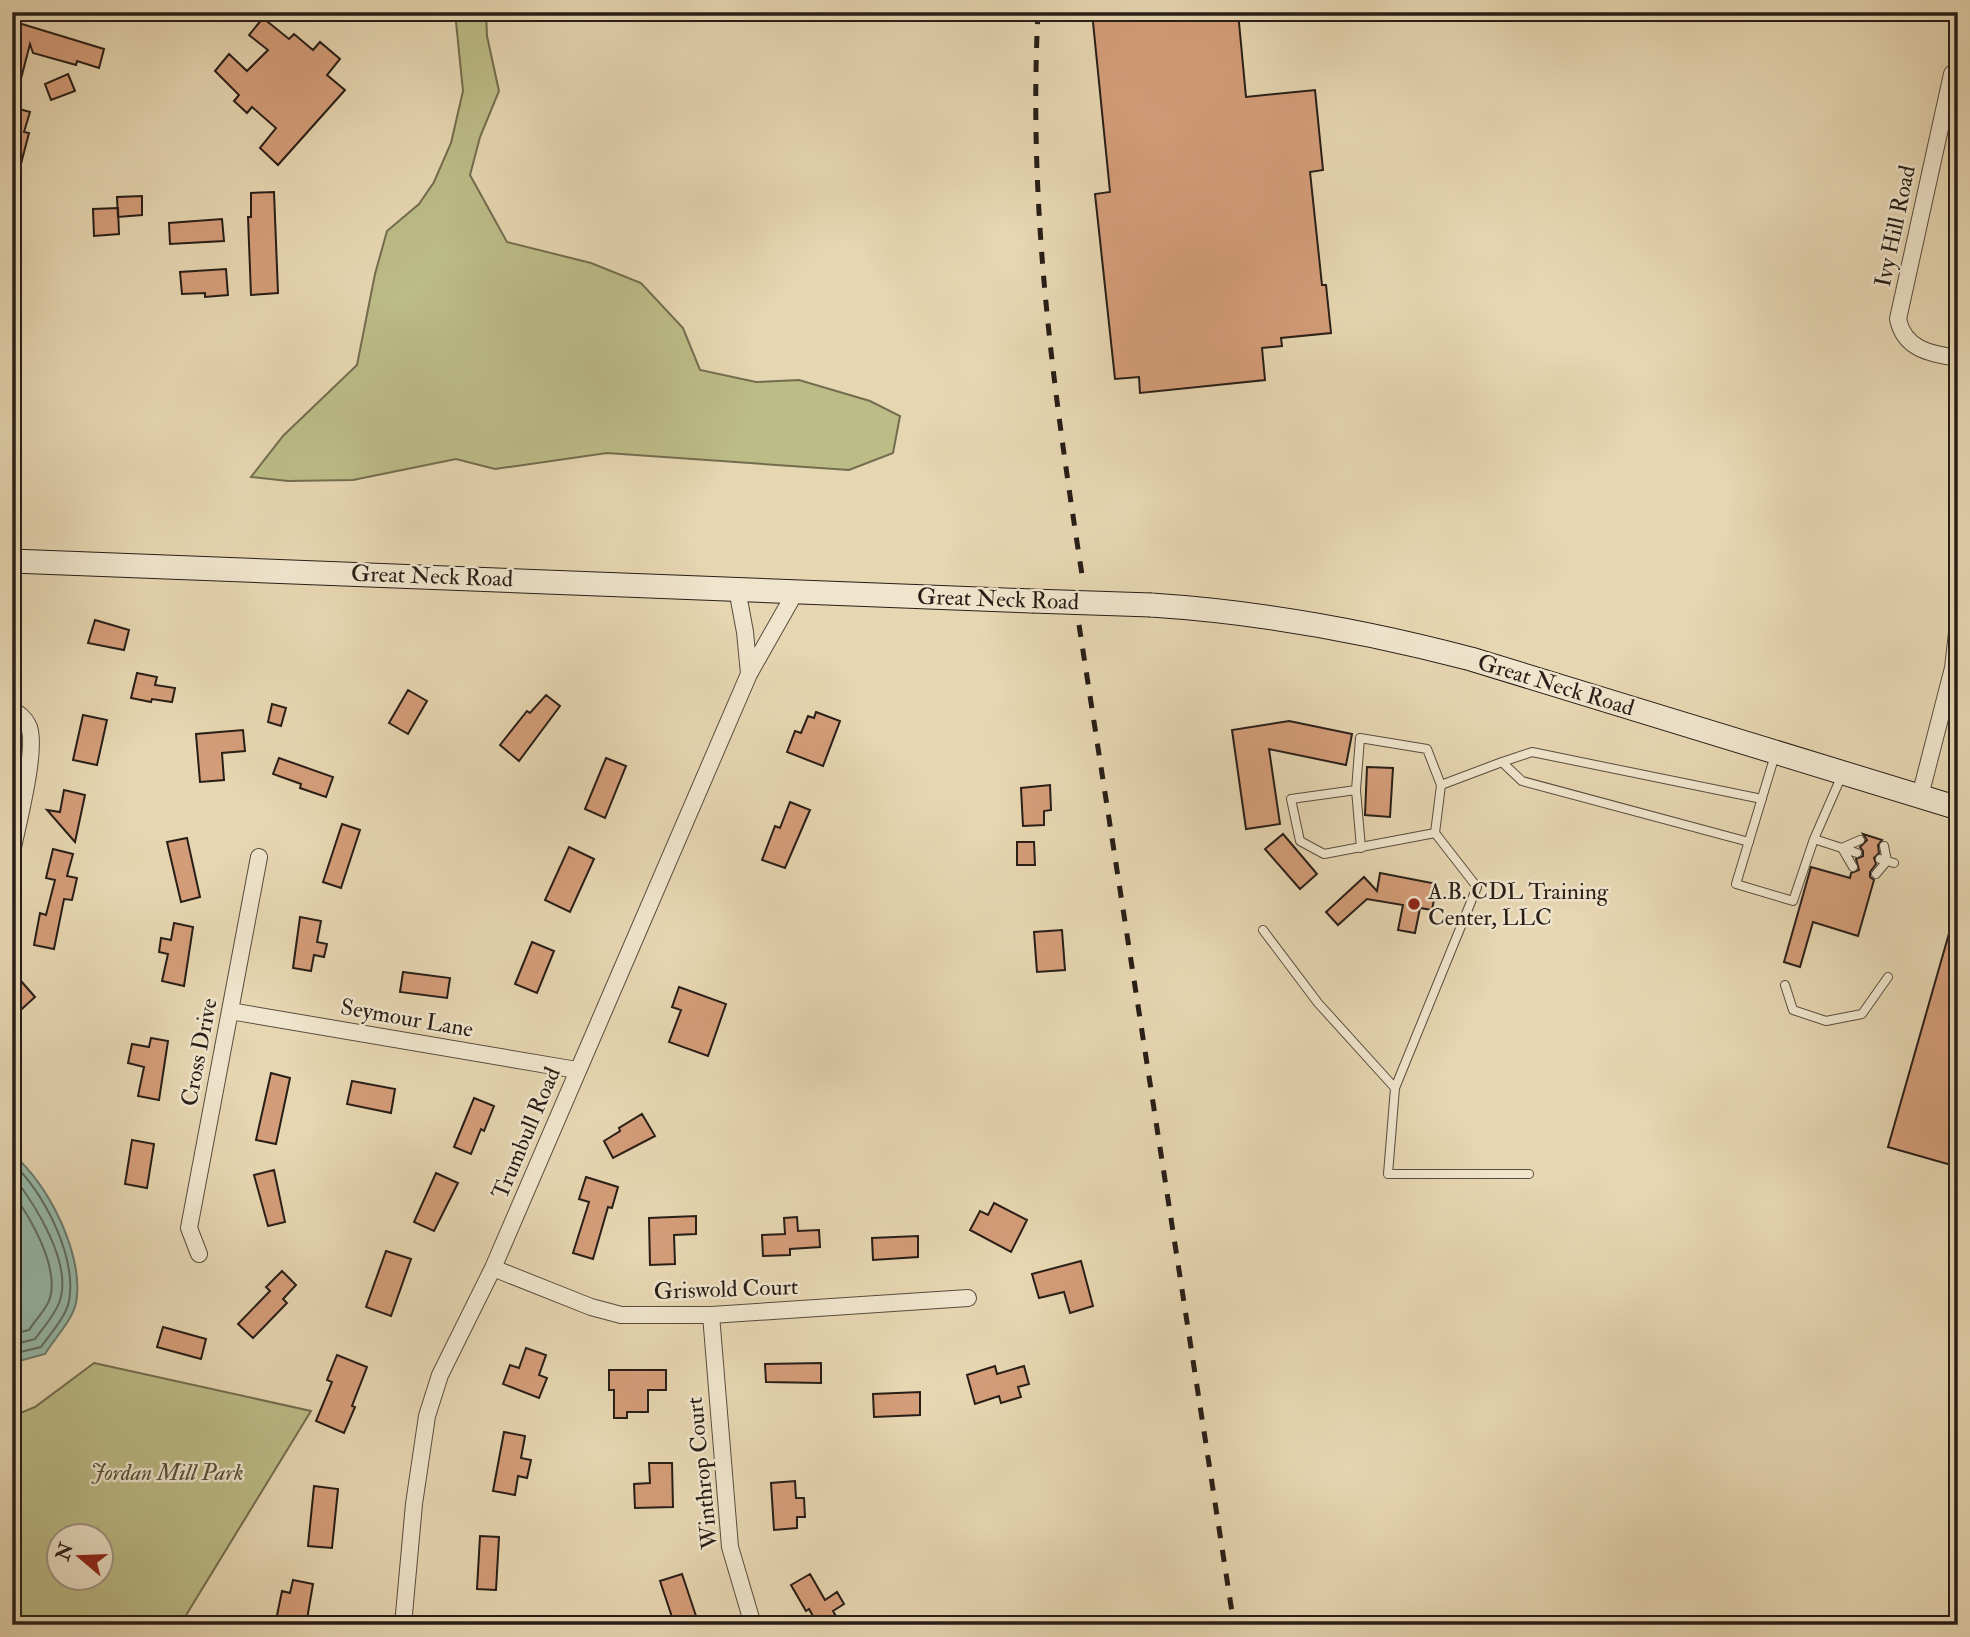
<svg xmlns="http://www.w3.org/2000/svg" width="1970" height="1637" viewBox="0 0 1970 1637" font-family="'IM FELL Double Pica',serif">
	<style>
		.green { fill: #bcbc87; stroke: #726d4f; stroke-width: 2; fill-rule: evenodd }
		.water { fill: #96b9a9; stroke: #6a7b6f; stroke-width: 2 }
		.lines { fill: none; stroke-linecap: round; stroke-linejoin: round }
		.shore { stroke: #5f6c60; stroke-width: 2 }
		.building { fill: #d49d79; stroke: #281e17; stroke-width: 2 }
		.service-casing { stroke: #584c3e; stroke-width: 10 }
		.minor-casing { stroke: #584c3e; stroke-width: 18 }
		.secondary-casing { stroke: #281e17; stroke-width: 25 }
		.service { stroke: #efe4cc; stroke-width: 8 }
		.minor { stroke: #efe4cc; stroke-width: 16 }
		.secondary { stroke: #efe4cc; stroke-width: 23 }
		.rail { stroke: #281e17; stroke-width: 5; stroke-dasharray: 12 12; stroke-linecap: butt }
		.secondary-bridge-casing { stroke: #281e17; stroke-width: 25; stroke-linecap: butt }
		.secondary-bridge { stroke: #efe4cc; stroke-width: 23 }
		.poi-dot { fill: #8f2418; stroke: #efe4cc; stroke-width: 2.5 }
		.labels { text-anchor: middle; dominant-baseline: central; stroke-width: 5; stroke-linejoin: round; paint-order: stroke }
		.street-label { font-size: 23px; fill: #281e17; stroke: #efe4cc }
		.poi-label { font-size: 23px; fill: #281e17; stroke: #efe4cc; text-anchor: start }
		.park-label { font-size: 23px; font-style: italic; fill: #544d39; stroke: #efe4cc }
	</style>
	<rect width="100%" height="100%" fill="#e6d6b1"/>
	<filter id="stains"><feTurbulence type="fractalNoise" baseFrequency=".00286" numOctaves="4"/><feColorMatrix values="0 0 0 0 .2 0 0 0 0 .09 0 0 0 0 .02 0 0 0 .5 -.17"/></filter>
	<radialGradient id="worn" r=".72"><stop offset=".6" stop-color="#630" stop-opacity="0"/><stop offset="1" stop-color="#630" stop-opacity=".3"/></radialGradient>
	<path class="green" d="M455,12H486L487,36L499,91L480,137L470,175L507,242L591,263L641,283L683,328L700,370L756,382L799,380L870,401L900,416L893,453L849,470L607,453L495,469L456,459L353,480L288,481L251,477L283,436L357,365L375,274L387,231L419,204L434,182L451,143L463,91Z
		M94,1363L311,1411L180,1625H12V1421L20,1413L35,1407ZM60,1536H102V1578H60Z"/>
	<path class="water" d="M12,1154C48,1182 85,1257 76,1303C72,1321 54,1339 45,1354L12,1363Z"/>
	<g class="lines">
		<path class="shore" d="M12,1163C44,1191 77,1258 69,1301C66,1317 50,1334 41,1347L12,1354
			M12,1175C35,1204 74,1265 59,1303C54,1316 43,1328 35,1339L12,1345
			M12,1192C30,1217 59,1266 50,1298C47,1309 35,1320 29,1330L12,1334"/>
	</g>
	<path class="building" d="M1092,12H1238L1246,97L1315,90L1323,170L1310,172L1322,285H1326L1331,333L1281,338L1282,346L1262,348L1265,380L1140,393L1139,377L1115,379L1095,194L1110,192Z
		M263,18L289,39L294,34L313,50L320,42L340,59L327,75L345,90L278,165L260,148L276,128L252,107L247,113L234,101L239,95L215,71L229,54L247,71L268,50L249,35Z
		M12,21L104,49L99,68L77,61L76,65L33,53L30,44L17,94L12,93Z
		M68,74L75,91L51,100L45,84Z
		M12,107L30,112L24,132L29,133L17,179L12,178Z
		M274,192L278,293L251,295L248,217H251V193Z
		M142,196V215L118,217L117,197Z
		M118,208L119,234L94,236L93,209Z
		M222,219L224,241L170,244L169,223Z
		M226,269L228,295L205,297V293L182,294L180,272Z
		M95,620L129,630L124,650L88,643Z
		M137,673L157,677L155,685L175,688L172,702L152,699L151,702L131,698Z
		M408,690L427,701L408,734L389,723Z
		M546,695L560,706L519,761L500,745L527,711L530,713Z
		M272,704L286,708L281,726L268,722Z
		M816,712L840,721L823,766L787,752L795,731L801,733L808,716L814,718Z
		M83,715L107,720L97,765L73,760Z
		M1289,721L1352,734L1346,765L1269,749L1280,824L1246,829L1232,730Z
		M243,730L245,751L222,753L224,780L200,782L196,734Z
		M279,758L333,777L326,797L300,788L301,784L273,774Z
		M606,758L626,766L605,818L585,809Z
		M1367,767L1393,768L1390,817L1365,815Z
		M1050,785L1051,810L1044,811V825L1023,826L1021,788Z
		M64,790L85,795L75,842L47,810L60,812Z
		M790,802L810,810L785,868L762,860L775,826L780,828Z
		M342,824L360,830L341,888L323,882Z
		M1283,834L1317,874L1300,889L1265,849Z
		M1863,834L1882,840L1878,845L1879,853L1874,858L1876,864L1870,872V877L1874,880L1858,936L1813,922L1800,967L1784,962L1811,867L1850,878L1851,873L1859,870L1856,859L1863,856V851L1860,847L1867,840Z
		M187,838L200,897L181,902L167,842Z
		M1017,842H1034L1035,865H1017Z
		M569,847L594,859L570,912L545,900Z
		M53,849L73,854L67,876L77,878L72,900L64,899L54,949L34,945L40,913L46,915L55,880L46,878Z
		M1380,873L1437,884L1432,910L1420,908L1415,933L1398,930L1403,905L1367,899L1338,925L1326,912L1364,877L1377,891Z
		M1954,916H1958V1167L1888,1147Z
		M300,917L321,921L317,942L327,944L324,957L314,955L311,971L293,968Z
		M174,923L193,927L184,986L162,981L168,954L159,952L161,938L171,940Z
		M1062,930L1065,970L1037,972L1034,932Z
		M532,942L554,951L537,993L515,984Z
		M403,972L450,978L447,998L400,992Z
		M21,981L35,997L12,1018V989Z
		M679,987L726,1004L708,1056L669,1042L681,1010L672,1007Z
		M151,1038L168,1041L159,1100L138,1096L144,1067L128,1063L132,1044L149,1047Z
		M271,1073L290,1078L276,1144L256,1140Z
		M352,1081L395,1089L391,1113L347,1104Z
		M474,1098L494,1106L484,1131L481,1129L471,1154L454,1147Z
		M642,1114L655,1136L613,1158L604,1141L620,1131L619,1128Z
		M132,1140L154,1144L147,1188L125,1184Z
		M274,1170L285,1222L268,1226L254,1175Z
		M436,1173L458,1183L434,1231L414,1222Z
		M586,1177L618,1187L612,1208L608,1207L593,1259L573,1253L589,1202L579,1199Z
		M994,1203L1027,1220L1011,1252L970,1230L980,1211L988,1215Z
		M696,1216V1234L674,1235L675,1264L650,1265L649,1218Z
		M797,1217L798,1231L819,1230L820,1247L790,1249V1255L763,1256L762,1235L785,1234L784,1218Z
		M918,1236V1257L873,1260L872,1238Z
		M386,1251L411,1259L391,1316L366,1307Z
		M1081,1261L1093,1306L1070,1313L1064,1292L1039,1298L1032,1274Z
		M282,1271L296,1285L283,1299L287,1303L253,1338L238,1324L270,1291L266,1287Z
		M163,1327L206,1339L201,1359L157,1347Z
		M526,1348L546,1355L539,1375L547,1378L539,1398L503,1384L510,1365L519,1368Z
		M337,1355L367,1367L352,1406L355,1407L344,1433L316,1421L332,1382L327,1380Z
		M821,1363V1383L766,1382L765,1364Z
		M995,1366L997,1374L1024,1366L1029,1384L1018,1387L1021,1397L1001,1403L999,1396L975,1404L967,1375Z
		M609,1370H666V1390H648V1412H627V1418H614V1390H609Z
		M920,1392V1415L874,1417L873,1394Z
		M504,1432L525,1436L521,1458L531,1460L527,1478L518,1476L515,1495L493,1491Z
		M649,1463H672L673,1507L635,1508L634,1484L650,1483Z
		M795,1481L796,1498H804L805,1517H797V1528L774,1530L771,1483Z
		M314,1486L338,1489L332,1548L308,1546Z
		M480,1536L499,1537L496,1590L477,1589Z
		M682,1574L696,1616L674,1623L660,1581Z
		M810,1574L825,1600L837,1592L844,1604L833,1611L841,1625H818L809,1609L806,1611L791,1585Z
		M293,1580L313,1584L306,1625H275L282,1591L290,1593Z"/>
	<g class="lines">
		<defs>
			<path id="service" d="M1775,755L1736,884L1793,901L1814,839
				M1502,762L1532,752L1762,799
				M1842,775L1814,839L1857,853
				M1356,790L1360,738L1427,749L1441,785
				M1435,833L1477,887L1395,1088L1388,1174H1529
				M1361,848L1356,790L1291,799L1300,841L1324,854L1435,833L1441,785L1502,762L1522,781L1749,842
				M1880,859L1894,863
				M1853,867L1842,848L1860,840
				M1876,874L1887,861L1884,846
				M1263,930L1318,1003L1395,1088
				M1785,985L1793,1010L1826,1021L1862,1014L1888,977"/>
			<path id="minor" d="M1958,69L1952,74L1898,319C1904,349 1930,354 1958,358
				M737,589L745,632L749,674
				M12,710C18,713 25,719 28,725C39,744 17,827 12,852
				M1920,796L1953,668L1958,624
				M230,1011L577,1070
				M199,1254L189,1228L259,857
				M493,1268L591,1307L621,1315H711L968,1298
				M711,1315L730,1547L753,1625
				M403,1625L414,1504L427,1416L440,1375L493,1268L749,674L796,591"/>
			<path id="secondary" d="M12,561L1032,601
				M1151,605C1260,612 1365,631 1471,659L1958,808"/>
		</defs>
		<use href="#service" class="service-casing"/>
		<use href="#minor" class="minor-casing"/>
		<use href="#secondary" class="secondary-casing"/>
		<use href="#service" class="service"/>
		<use href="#minor" class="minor"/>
		<use href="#secondary" class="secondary"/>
		<path class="rail" d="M1038,12C1028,208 1053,388 1083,581
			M1079,625L1234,1625"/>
		<defs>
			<path id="secondary-bridge" d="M1032,601L1151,605"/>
		</defs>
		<use href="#secondary-bridge" class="secondary-bridge-casing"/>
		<use href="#secondary-bridge" class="secondary-bridge"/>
	</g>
	<circle class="poi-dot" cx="1414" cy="904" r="7"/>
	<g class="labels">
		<g class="street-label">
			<text transform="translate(1895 226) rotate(-78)">Ivy Hill Road</text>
			<text transform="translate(432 576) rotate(2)">Great Neck Road</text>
			<text transform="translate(998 599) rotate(2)">Great Neck Road</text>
			<text transform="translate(1556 685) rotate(17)">Great Neck Road</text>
			<text transform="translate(407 1018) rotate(10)">Seymour Lane</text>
			<text transform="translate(199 1052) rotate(-79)">Cross Drive</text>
			<text transform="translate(526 1133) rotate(-67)">Trumbull Road</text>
			<text transform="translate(726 1289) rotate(-2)">Griswold Court</text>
			<text transform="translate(702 1473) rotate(-96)">Winthrop Court</text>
		</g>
		<g class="poi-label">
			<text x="1428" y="891">A.B. CDL Training<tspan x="1428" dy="26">Center, LLC</tspan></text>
		</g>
		<g class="park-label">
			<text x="167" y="1472">Jordan Mill Park</text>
		</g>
	</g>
	<rect width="1970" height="1637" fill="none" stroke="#e6d6b1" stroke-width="42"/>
	<rect x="14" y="14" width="1942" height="1609" fill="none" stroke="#281e17" stroke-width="3.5"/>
	<rect x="21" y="21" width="1928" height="1595" fill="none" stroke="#281e17" stroke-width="2"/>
	<g transform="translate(80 1557) rotate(289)"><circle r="33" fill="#efe4cc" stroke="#9f9584" stroke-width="2"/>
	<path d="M0-5L12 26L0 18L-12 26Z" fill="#8f2418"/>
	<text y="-10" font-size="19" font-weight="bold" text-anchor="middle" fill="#281e17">N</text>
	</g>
	<rect width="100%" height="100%" filter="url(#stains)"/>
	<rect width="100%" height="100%" fill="url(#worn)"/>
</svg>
